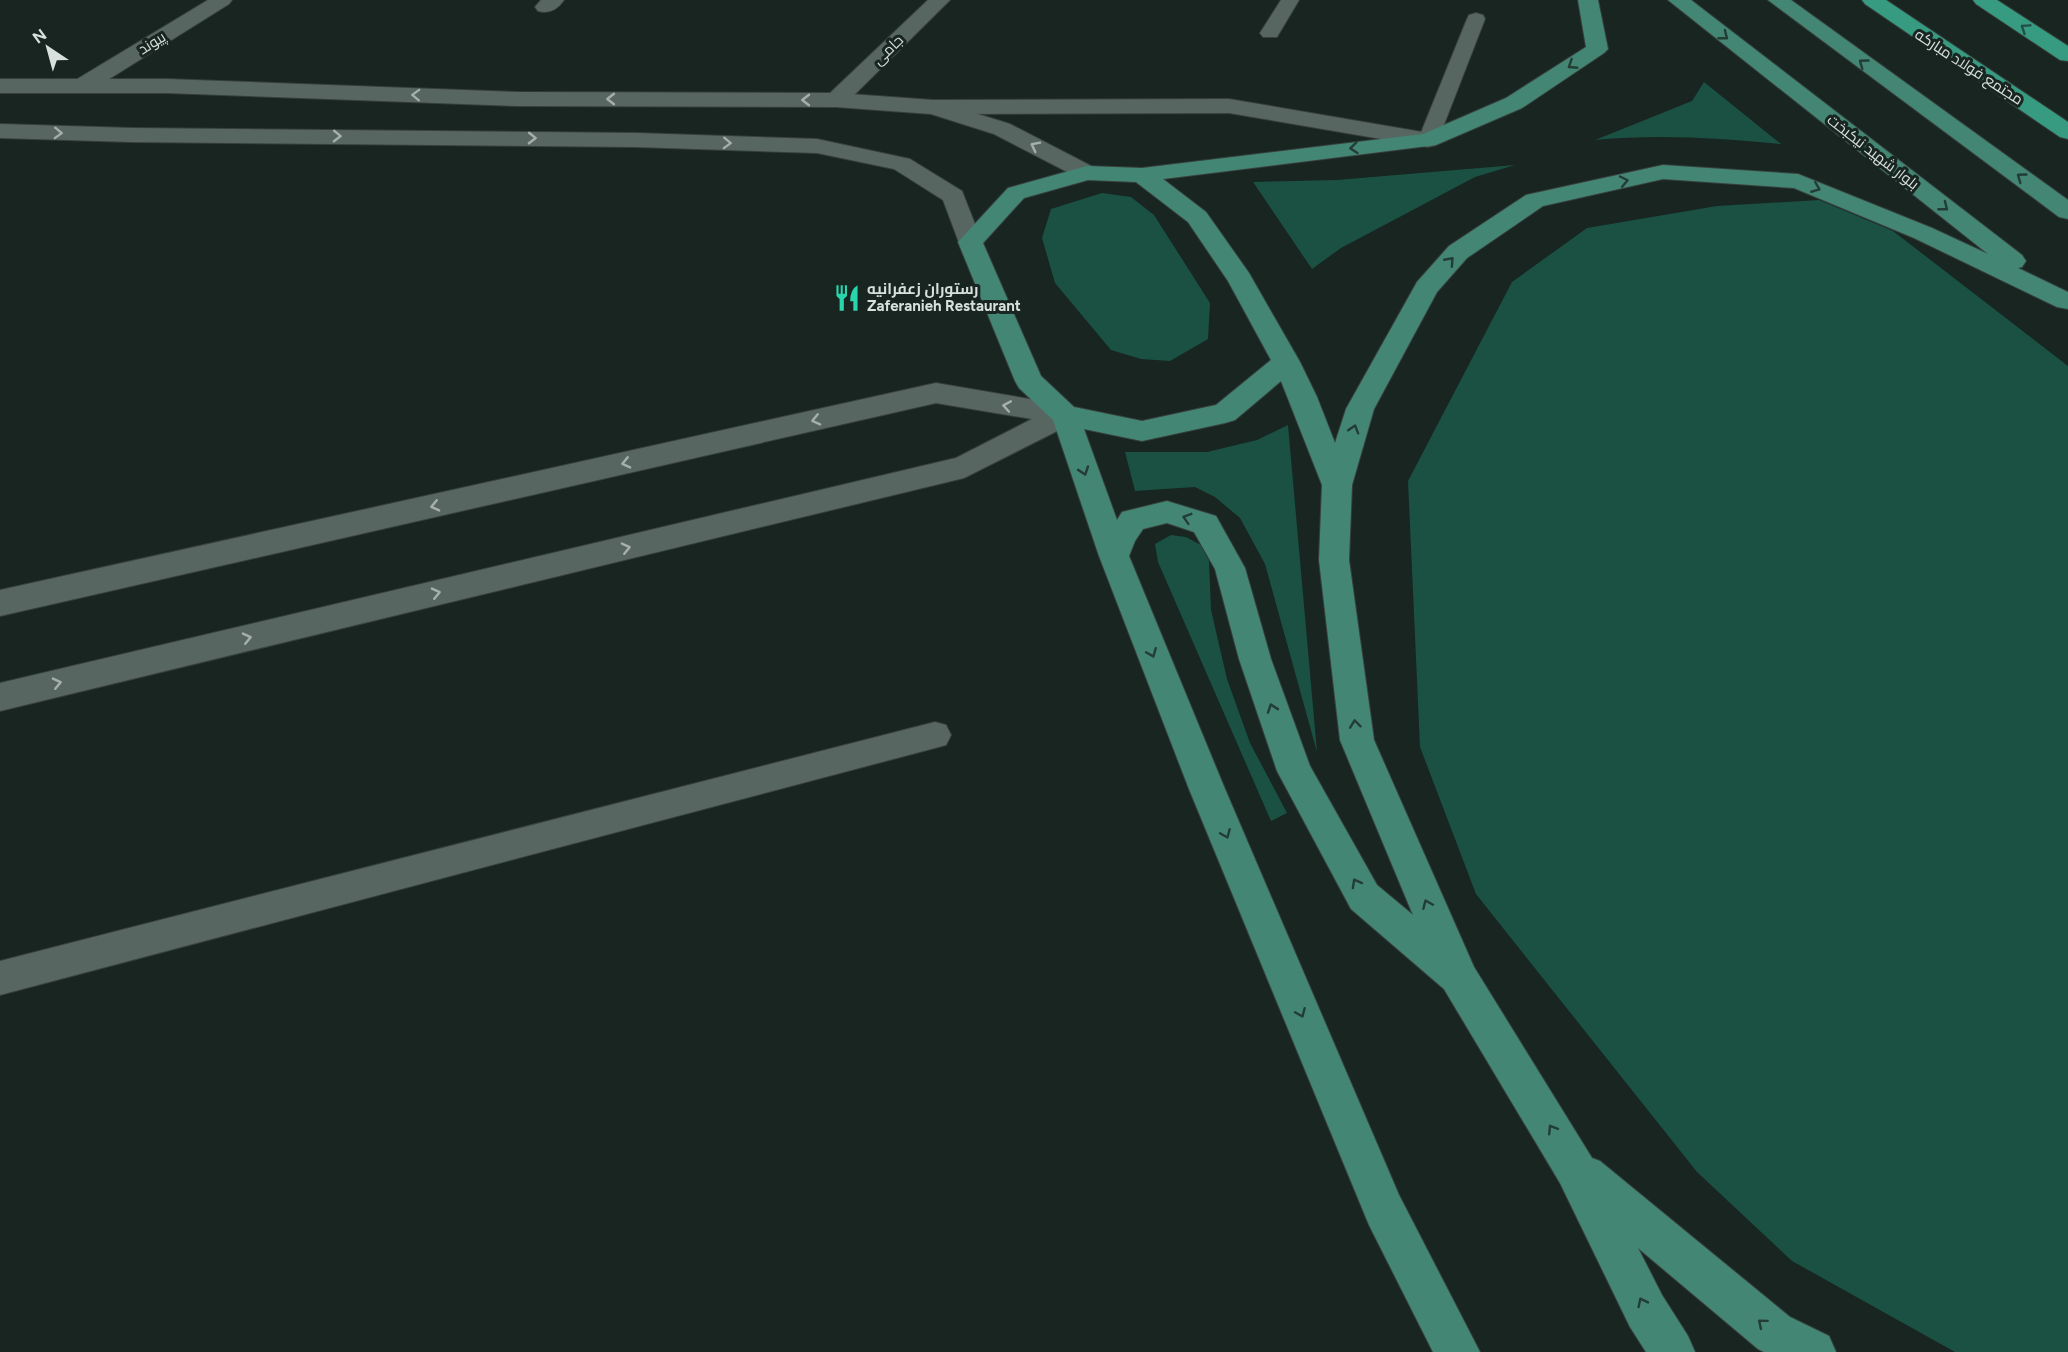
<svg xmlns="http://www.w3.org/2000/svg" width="2068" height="1352" viewBox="0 0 2068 1352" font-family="Figtree,Cairo,sans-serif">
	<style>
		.green { fill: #1a5142 }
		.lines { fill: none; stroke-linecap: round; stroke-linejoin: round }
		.lane-casing { stroke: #37403d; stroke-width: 2 }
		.street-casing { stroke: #37403d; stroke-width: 2 }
		.secondary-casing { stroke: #37403d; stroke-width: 2 }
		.primary-casing { stroke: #37403d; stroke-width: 2 }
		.highway-casing { stroke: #37403d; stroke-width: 2 }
		.lane { fill: #586661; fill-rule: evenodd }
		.street { fill: #586661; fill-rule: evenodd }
		.secondary { fill: #586661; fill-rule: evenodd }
		.primary { fill: #448674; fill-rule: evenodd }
		.highway { fill: #379b81; fill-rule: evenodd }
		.oneway { stroke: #234e42 }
		.oneway2 { stroke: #233d35 }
		.oneway3 { stroke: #a5afab }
		.labels { text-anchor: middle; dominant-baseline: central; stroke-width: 6; stroke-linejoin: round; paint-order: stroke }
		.far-street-label { font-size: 15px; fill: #d8e0dd; stroke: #182520 }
		.far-poi-label { font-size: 15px; font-weight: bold; fill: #d8e0dd; stroke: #182520; text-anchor: start }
	</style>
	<rect width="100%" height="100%" fill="#182520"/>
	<path class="green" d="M1704,82L1781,144C1718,138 1658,134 1595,140L1692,101Z
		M1515,165L1475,177L1341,248L1312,269L1253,182L1337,180Z
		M1102,193L1131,197L1154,215L1210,303L1208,339L1170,361L1141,359L1111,350L1055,283L1042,238L1051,209Z
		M1819,200L1893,231L2068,366V1352H1955L1792,1261L1697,1172L1476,894L1420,747L1408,481L1512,282L1587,228L1717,206Z
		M1288,425L1317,752L1265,564L1240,518L1215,497L1195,487L1135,491L1125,452H1207L1257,440Z
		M1171,535L1186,537L1201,545L1209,561L1211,610L1227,679L1250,743L1287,813L1271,821L1158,562L1155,544Z"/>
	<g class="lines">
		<defs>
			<path id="lane" d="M1281,0H1299L1277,37H1263L1260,33Z
				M1476,13L1483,15L1485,19L1438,140L1435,144L1428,146L1421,144L1418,140L1467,19L1469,15Z
				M935,722L946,725L951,735L946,745L935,748L0,995V961Z"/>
			<path id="street" d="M208,0H232L229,4L90,91L82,93L74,91L71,86L74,81Z
				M541,0H564C557,10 549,14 538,11L535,7Z
				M928,0H950L844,105L836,107L828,105L825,100L828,95Z
				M1229,99L1428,133L1436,135L1439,140L1436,145L1428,147L1229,113L933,114L925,112L922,107L925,102L933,100Z
				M936,383L1065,405L1075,408L1079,415L1075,422L964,478L0,711V683L956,458L1032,419L936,403L0,616V590Z"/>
			<path id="secondary" d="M0,79H167L518,92L836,93L933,100L1010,124L1095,168L1099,173L1095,178L1087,180L1079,178L994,134L931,114L836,107L518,106L167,93H0Z
				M0,124L132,128L636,133L817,139L910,159L962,191L982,242L979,248L970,250L961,248L943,200L894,169L817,153L636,147L132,142L0,138Z"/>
			<path id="primary" d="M1578,0H1598L1608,49L1604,53L1522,108L1436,145L1163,179L1206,212L1249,273L1300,362L1317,397L1335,443L1346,409L1417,282L1449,246L1526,195L1663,165L1798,174L1932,228L1988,254L1668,0H1691L2022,255L2026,261L2022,267L2018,268L2068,292V309L2057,307L1914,238L1794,188L1663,179L1543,206L1467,258L1437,292L1374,409L1352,485L1349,560L1374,740L1474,967L1592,1158L1600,1161L1790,1317L1829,1336L1836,1352H1764L1758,1349L1638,1248L1662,1295L1688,1336L1695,1352H1646L1630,1327L1560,1183L1444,989L1351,909L1277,771L1239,659L1215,569L1194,532L1167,523L1143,529L1135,541L1129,556L1225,789L1399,1195L1480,1352H1433L1369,1225L1189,789L1099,556L1053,420L1019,388L1015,381L958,242L1008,188L1087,166L1142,168L1423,134L1506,98L1586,47ZM1088,180L1136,182L1188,222L1228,281L1271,360L1216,405L1142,421L1074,407L1041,376L983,243L1024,198ZM1281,381L1322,485L1319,560L1340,740L1413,915L1377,885L1310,766L1271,659L1245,568L1216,516L1167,501L1122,512L1117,520L1084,429L1142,441L1225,423L1235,420Z
				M1768,0H1791L2068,200V219L2059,217Z"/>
			<path id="highway" d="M1862,0H1886L2068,122V139L2060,137L1865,4Z
				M1973,0H1997L2068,46V61L2060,60L1976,4Z"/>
		</defs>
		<use href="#lane" class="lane-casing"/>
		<use href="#street" class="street-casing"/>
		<use href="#secondary" class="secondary-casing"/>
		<use href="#primary" class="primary-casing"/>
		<use href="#highway" class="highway-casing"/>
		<use href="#lane" class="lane"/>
		<use href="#street" class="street"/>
		<use href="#secondary" class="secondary"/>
		<use href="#primary" class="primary"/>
		<use href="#highway" class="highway"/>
	</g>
	<defs><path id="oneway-chevron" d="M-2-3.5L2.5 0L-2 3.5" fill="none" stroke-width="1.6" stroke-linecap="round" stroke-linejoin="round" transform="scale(1.5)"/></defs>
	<use class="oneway" href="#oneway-chevron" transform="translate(2025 28) rotate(-146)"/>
	<g class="oneway2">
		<use href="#oneway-chevron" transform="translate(1724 36) rotate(38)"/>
		<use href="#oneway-chevron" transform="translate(1863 63) rotate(-144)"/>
		<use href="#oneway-chevron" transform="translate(1572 65) rotate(147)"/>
		<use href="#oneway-chevron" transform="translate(1354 148) rotate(174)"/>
		<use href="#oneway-chevron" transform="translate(2021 177) rotate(-144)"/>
		<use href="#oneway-chevron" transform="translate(1624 181) rotate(-12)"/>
		<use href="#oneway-chevron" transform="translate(1816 188) rotate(22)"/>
		<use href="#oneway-chevron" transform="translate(1944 207) rotate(38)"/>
		<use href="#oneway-chevron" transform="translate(1450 261) rotate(-48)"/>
		<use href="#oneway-chevron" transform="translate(1354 429) rotate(-73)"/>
		<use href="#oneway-chevron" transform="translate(1084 471) rotate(71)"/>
		<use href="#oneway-chevron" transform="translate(1187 518) rotate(-163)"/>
		<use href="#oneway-chevron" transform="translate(1152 653) rotate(68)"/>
		<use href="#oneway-chevron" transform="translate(1272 708) rotate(-109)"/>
		<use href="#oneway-chevron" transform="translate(1355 724) rotate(-97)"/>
		<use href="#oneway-chevron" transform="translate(1226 834) rotate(67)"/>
		<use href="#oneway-chevron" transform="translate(1356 883) rotate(-119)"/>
		<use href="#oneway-chevron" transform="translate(1427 904) rotate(-113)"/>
		<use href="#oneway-chevron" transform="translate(1301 1013) rotate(67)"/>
		<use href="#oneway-chevron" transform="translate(1552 1129) rotate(-122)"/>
		<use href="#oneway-chevron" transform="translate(1642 1302) rotate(-116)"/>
		<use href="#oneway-chevron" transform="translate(1762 1323) rotate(-140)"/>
	</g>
	<g class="oneway3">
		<use href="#oneway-chevron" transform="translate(416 95) rotate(-178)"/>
		<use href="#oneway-chevron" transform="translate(611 99) rotate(-180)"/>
		<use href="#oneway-chevron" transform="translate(806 100) rotate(-180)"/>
		<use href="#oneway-chevron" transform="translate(58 133) rotate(2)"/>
		<use href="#oneway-chevron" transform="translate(337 136) rotate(1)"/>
		<use href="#oneway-chevron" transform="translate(532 138) rotate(1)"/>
		<use href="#oneway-chevron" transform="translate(727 143) rotate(2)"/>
		<use href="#oneway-chevron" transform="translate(1035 146) rotate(-153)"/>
		<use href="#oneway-chevron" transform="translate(1007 406) rotate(-170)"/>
		<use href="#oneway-chevron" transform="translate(816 420) rotate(167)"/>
		<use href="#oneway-chevron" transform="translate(626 463) rotate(167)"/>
		<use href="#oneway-chevron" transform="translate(435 506) rotate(167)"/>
		<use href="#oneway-chevron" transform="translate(626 548) rotate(-13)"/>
		<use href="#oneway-chevron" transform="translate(436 593) rotate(-13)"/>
		<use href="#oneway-chevron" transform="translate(247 638) rotate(-13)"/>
		<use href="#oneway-chevron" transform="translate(57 683) rotate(-13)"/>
	</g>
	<defs>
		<symbol id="restaurant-bare" viewBox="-9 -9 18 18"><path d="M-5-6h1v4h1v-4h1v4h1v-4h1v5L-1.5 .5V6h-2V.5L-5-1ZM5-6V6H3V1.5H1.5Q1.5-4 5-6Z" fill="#28d5ad" stroke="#182520" stroke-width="2.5" paint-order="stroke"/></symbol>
	</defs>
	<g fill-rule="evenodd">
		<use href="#restaurant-bare" x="828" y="279" width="38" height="38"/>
	</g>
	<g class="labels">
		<g class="far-street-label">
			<text transform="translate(152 43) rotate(-32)">پیوند</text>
			<text transform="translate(888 50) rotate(-44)">جامی</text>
			<text transform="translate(1969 67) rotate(33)">مجتمع فولاد مبارکه</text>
			<text transform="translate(1873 152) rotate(38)">بلوار شهید نیکبخت</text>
		</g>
		<g class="far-poi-label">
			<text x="867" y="289">رستوران زعفرانیه<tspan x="867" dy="17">Zaferanieh Restaurant</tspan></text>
		</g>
	</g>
	<g transform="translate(48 48) rotate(324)" stroke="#182520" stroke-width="4.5" paint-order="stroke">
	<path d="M0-4.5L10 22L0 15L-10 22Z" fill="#d8e0dd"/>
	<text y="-9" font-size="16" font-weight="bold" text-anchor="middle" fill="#d8e0dd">N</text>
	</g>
</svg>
